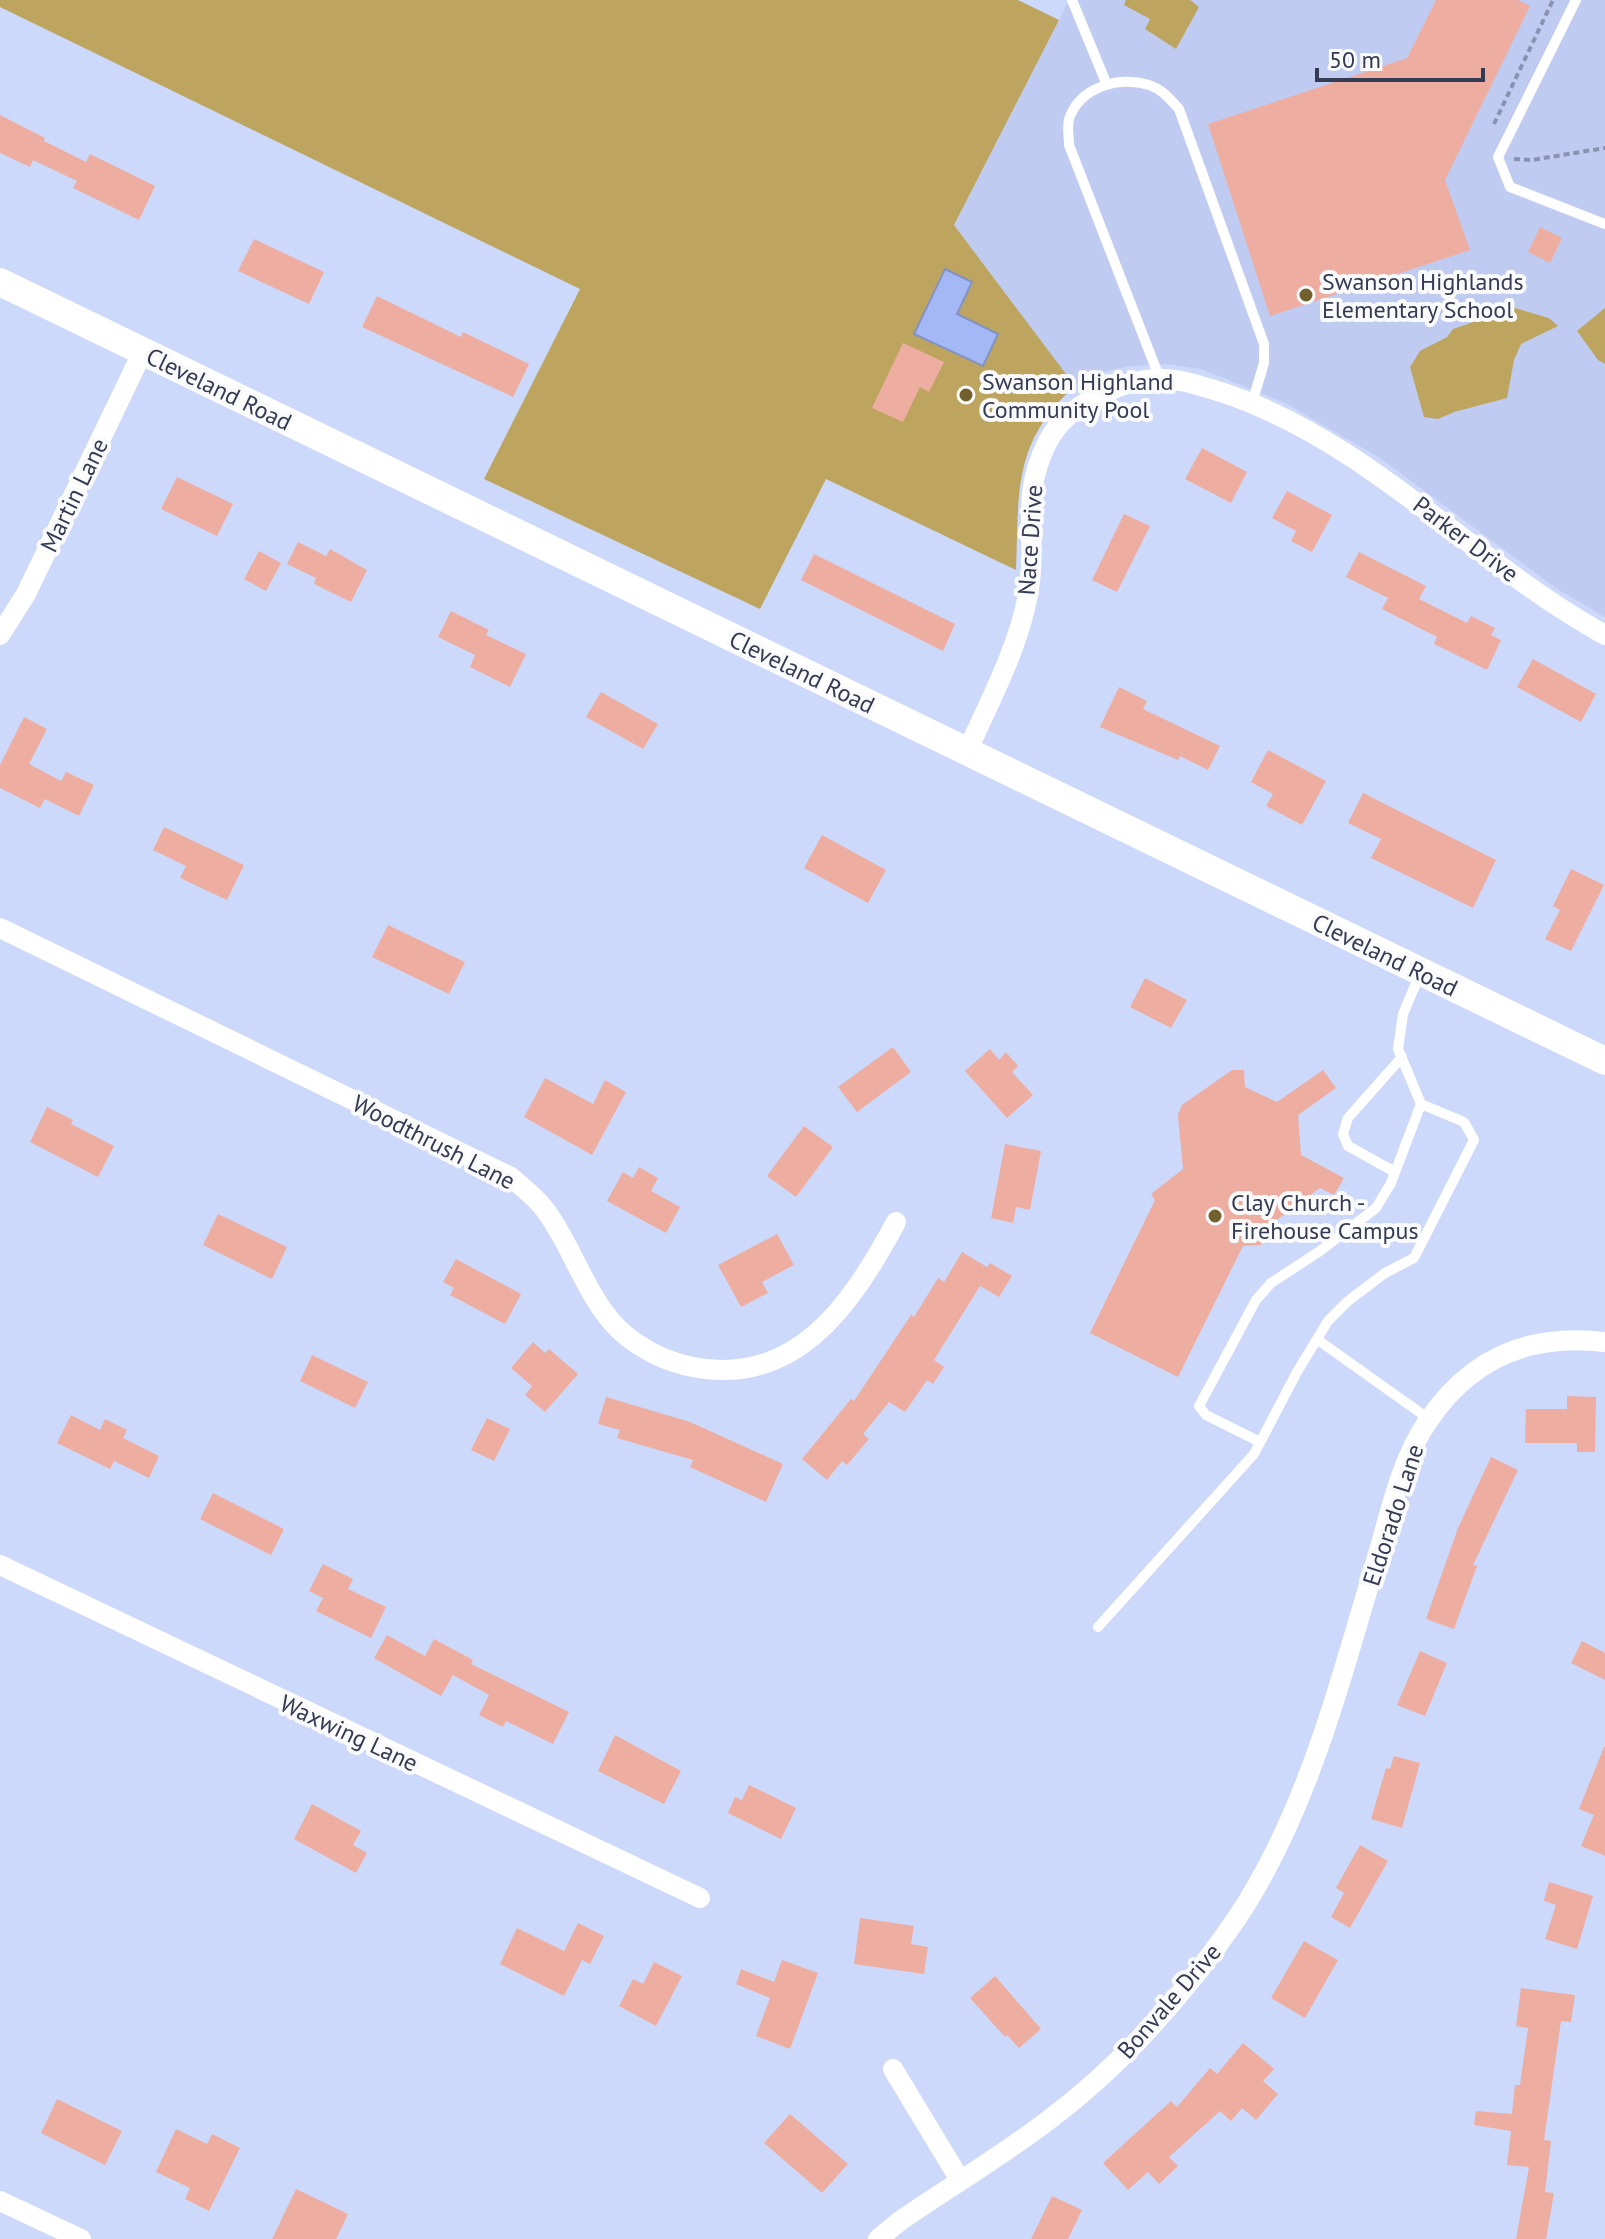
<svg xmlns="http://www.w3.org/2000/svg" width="1605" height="2239" viewBox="0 0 1605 2239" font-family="'PT Sans',sans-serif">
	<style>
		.built { fill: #bfcbf0 }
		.green { fill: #bda560 }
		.water { fill: #a4b8f6; stroke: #8292c5; stroke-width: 2 }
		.building { fill: #eeada1 }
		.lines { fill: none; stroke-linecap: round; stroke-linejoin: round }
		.path { stroke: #8993b0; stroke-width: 4; stroke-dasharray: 6 4; stroke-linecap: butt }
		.service { stroke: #fff; stroke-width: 10 }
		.minor { stroke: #fff; stroke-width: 20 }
		.secondary { stroke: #fff; stroke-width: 28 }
		.poi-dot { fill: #715f2d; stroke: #fafafa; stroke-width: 3 }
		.labels { text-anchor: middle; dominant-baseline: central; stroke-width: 8; stroke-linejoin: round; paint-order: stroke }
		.poi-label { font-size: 24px; fill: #343b52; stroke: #fafafa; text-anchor: start }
		.street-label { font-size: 24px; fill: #343b52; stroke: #fafafa }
	</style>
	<rect width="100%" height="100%" fill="#cdd9fa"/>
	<path class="built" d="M1069,0H1605V617L1557,589L1380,458L1285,403L1201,369L1168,364L1129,366L1100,373L1075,386L954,225Z"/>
	<path class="green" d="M0,0H1018L1059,20L954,225L1075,386C1012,442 1019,493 1016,570L826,479L760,609L484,479L580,289L0,7Z
		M1126,0H1190L1199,7L1176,49L1145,29L1150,19L1124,5Z
		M1515,308L1549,318L1558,326L1521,344L1514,360L1507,398L1454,412L1438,419L1424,417L1410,367L1420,351L1447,337L1453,329Z
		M1605,308V364L1598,360L1577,331Z"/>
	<path class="water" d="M945,269L972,282L957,314L998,334L983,366L914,334Z"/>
	<path class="building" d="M1436,0H1518L1530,6L1445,180L1470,250L1270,316L1208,124L1407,58Z
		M0,115L45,138L44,141L86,162L90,154L155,186L139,220L73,188L77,181L33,160L30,167L0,153Z
		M1540,227L1562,238L1550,263L1528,252Z
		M254,239L324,272L309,304L238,271Z
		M377,296L461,337L463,332L529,364L513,397L362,327Z
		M903,343L944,362L929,392L920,387L903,422L872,408Z
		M1202,448L1247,472L1231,503L1185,479Z
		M177,477L233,504L217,536L161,509Z
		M1287,491L1332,515L1312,552L1291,541L1296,531L1272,518Z
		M1124,514L1150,526L1117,592L1092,580Z
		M298,542L326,556L330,549L367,570L351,602L314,584L316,578L287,564Z
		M259,551L281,563L266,591L244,579Z
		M1359,552L1426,586L1419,599L1467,623L1471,616L1495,628L1491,635L1501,640L1487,670L1434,644L1437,637L1382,609L1388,598L1346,577Z
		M814,554L955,624L943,651L801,580Z
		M451,611L489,630L486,635L526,654L510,687L470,667L475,655L438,637Z
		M1533,659L1596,694L1581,722L1517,687Z
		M1119,687L1147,701L1143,709L1220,746L1208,770L1180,756L1178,760L1100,727Z
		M601,692L658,724L643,749L586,717Z
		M24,717L47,729L29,764L61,781L66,772L94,785L79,816L45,799L40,808L0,788V765Z
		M1268,750L1326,781L1302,825L1266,806L1273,794L1251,782Z
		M1363,793L1496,860L1473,908L1371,858L1381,839L1348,823Z
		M164,827L244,865L227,900L180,878L186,866L153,850Z
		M822,835L886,870L868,903L804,868Z
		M1571,869L1604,885L1571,951L1545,939L1560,910L1553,906Z
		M388,925L465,962L449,994L372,957Z
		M1145,978L1187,1000L1171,1028L1130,1007Z
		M893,1047L911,1072L857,1112L838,1087Z
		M990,1049L999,1060L1006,1052L1018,1066L1012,1072L1033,1095L1007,1118L965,1071Z
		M1232,1070H1244L1245,1087L1277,1102L1323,1070L1336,1088L1298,1115L1301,1155L1344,1178L1334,1195L1320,1188L1260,1232L1261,1245L1243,1246L1178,1377L1090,1333L1155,1200L1151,1194L1183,1169L1178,1115L1182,1105Z
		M545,1078L593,1104L605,1080L626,1092L592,1155L524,1117Z
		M47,1107L73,1120L71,1124L114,1146L98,1177L30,1142Z
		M804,1126L833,1147L796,1197L767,1176Z
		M1005,1144L1041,1151L1030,1210L1016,1207L1013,1223L991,1218Z
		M639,1167L658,1178L651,1191L680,1207L666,1233L607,1201L623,1172L633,1178Z
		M218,1214L287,1247L272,1279L203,1245Z
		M777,1234L794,1265L762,1282L768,1293L741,1307L718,1265Z
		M962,1252L987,1267L990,1263L1012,1276L999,1297L980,1286L934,1360L944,1367L933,1384L927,1380L905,1412L889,1402L863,1434L869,1439L847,1465L842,1461L827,1480L802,1459L851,1399L854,1401L911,1315L914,1317L938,1278L944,1282Z
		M456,1259L521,1294L505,1324L450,1295L454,1288L443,1282Z
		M533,1342L545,1353L549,1349L578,1374L545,1412L525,1395L532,1386L511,1368Z
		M312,1355L368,1382L355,1408L300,1381Z
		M1567,1396L1596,1397L1595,1452H1577V1443H1525L1526,1409H1567Z
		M606,1397L690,1422L783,1464L766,1502L690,1467L693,1460L617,1438L620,1430L598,1424Z
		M71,1415L100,1430L105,1419L127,1430L123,1438L159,1456L149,1478L114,1461L110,1469L57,1443Z
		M487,1418L510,1429L494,1461L471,1450Z
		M1491,1457L1518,1470L1473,1565L1477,1566L1454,1629L1426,1619L1458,1528Z
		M213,1493L284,1529L271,1555L200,1519Z
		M323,1564L353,1579L348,1589L386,1607L371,1638L316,1611L323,1598L309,1591Z
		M387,1635L425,1656L434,1639L473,1660L471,1664L569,1712L553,1744L506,1721L503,1727L479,1715L489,1695L453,1675L441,1696L374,1658Z
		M1582,1641L1605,1653V1680L1571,1663Z
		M1420,1651L1447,1663L1425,1716L1397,1705Z
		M615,1735L681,1771L664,1804L598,1771Z
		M1604,1747H1605V1856L1581,1846L1594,1815L1579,1809Z
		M1394,1756L1420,1763L1402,1828L1371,1819L1386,1768L1390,1769Z
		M749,1785L796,1808L781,1839L728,1813L735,1797L742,1800Z
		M312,1804L361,1831L353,1845L367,1853L356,1873L294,1839Z
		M1360,1845L1388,1861L1350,1928L1331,1917L1344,1893L1336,1888Z
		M1549,1882L1593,1896L1577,1949L1545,1939L1556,1905L1544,1901Z
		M860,1918L914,1926L911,1944L928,1947L924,1974L854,1964Z
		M578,1923L604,1936L590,1964L582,1960L564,1996L500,1964L517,1928L564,1951Z
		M1304,1941L1338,1960L1305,2018L1271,1998Z
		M782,1960L818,1973L790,2049L756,2036L770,1998L736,1984L741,1969L774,1982Z
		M654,1962L682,1976L656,2026L619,2006L633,1979L643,1984Z
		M995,1976L1041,2029L1019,2048L1007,2035L1005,2037L970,1998Z
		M1521,1988L1575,1995L1571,2022L1561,2021L1544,2140L1551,2141L1545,2192L1554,2193L1546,2239H1516L1529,2167L1507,2165L1511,2131L1474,2125L1476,2111L1512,2114L1515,2085H1520L1528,2028L1516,2026Z
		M1243,2043L1274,2069L1263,2081L1278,2094L1256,2120L1242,2108L1231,2121L1220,2111L1169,2157L1178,2166L1159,2184L1148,2172L1128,2190L1103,2163L1171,2101L1177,2107L1210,2068L1217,2074Z
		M57,2099L122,2131L105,2165L41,2133Z
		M790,2114L848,2164L822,2193L764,2143Z
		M176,2129L207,2144L212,2134L240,2148L209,2211L185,2199L190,2188L156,2172Z
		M296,2189L348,2214L336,2239H272Z
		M1052,2196L1082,2210L1068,2239H1031Z"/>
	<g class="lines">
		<path class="path" d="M1494,124L1553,0
			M1514,159L1532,160L1605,148"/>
		<path class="service" d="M1072,0L1107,85
			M1576,0L1498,157L1510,187L1605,224
			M1160,379L1069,145C1069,136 1067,127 1069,119C1080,87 1118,76 1149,85C1162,89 1170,99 1179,109L1264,344V363L1252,403
			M1395,1172L1348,1146L1343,1134L1348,1118L1402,1057
			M1318,1340L1429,1419
			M1260,1442L1206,1415L1199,1406L1256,1300L1271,1283L1320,1251L1376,1208L1391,1183L1421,1104L1398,1049L1403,1014L1420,974
			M1098,1627L1254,1454L1297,1372L1328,1321L1348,1301L1385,1273L1414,1258L1474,1140L1464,1122L1421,1104"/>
		<path class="minor" d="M0,635L26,594L143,351
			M967,752C989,702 1018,649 1028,595C1039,538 1018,499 1048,441C1059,421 1076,407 1096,397C1115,387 1137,379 1159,379C1181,378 1203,387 1224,393C1369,442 1473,562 1605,635
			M0,928L511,1177C523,1188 537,1198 546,1211C569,1242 581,1281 604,1312C622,1338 653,1357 684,1365C793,1392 851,1306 896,1222
			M0,1565L700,1898
			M893,2069L960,2180
			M0,2201L81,2239
			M878,2239L900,2221C949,2187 1002,2156 1050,2119C1123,2064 1183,1996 1235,1921C1306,1816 1338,1688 1374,1568C1389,1519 1399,1463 1428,1421C1471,1357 1531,1333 1605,1342"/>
		<path class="secondary" d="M0,282L1605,1061"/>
	</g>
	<g class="poi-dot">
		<circle cx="1306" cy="295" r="8"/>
		<circle cx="966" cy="395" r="8"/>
		<circle cx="1215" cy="1216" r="8"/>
	</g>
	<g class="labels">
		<g class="poi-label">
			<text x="1322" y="281">Swanson Highlands<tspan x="1322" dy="28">Elementary School</tspan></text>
			<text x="982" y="381">Swanson Highland<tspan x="982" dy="28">Community Pool</tspan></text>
			<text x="1231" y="1202">Clay Church -<tspan x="1231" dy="28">Firehouse Campus</tspan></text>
		</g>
		<g class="street-label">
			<text transform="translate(219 389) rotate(26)">Cleveland Road</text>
			<text transform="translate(74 495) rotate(-64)">Martin Lane</text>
			<text transform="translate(1466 539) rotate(37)">Parker Drive</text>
			<text transform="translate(1030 540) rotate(-86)">Nace Drive</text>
			<text transform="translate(802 672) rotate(26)">Cleveland Road</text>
			<text transform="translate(1385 955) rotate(26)">Cleveland Road</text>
			<text transform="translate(434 1142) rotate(27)">Woodthrush Lane</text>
			<text transform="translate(1393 1515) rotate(-72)">Eldorado Lane</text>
			<text transform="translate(349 1733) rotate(25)">Waxwing Lane</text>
			<text transform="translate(1169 2001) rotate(-49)">Bonvale Drive</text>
		</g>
	</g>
	<path d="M1317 68v12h166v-12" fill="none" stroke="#343b52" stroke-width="4"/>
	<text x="1329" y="68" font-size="24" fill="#343b52" stroke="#fafafa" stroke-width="6" paint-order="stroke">50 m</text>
</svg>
